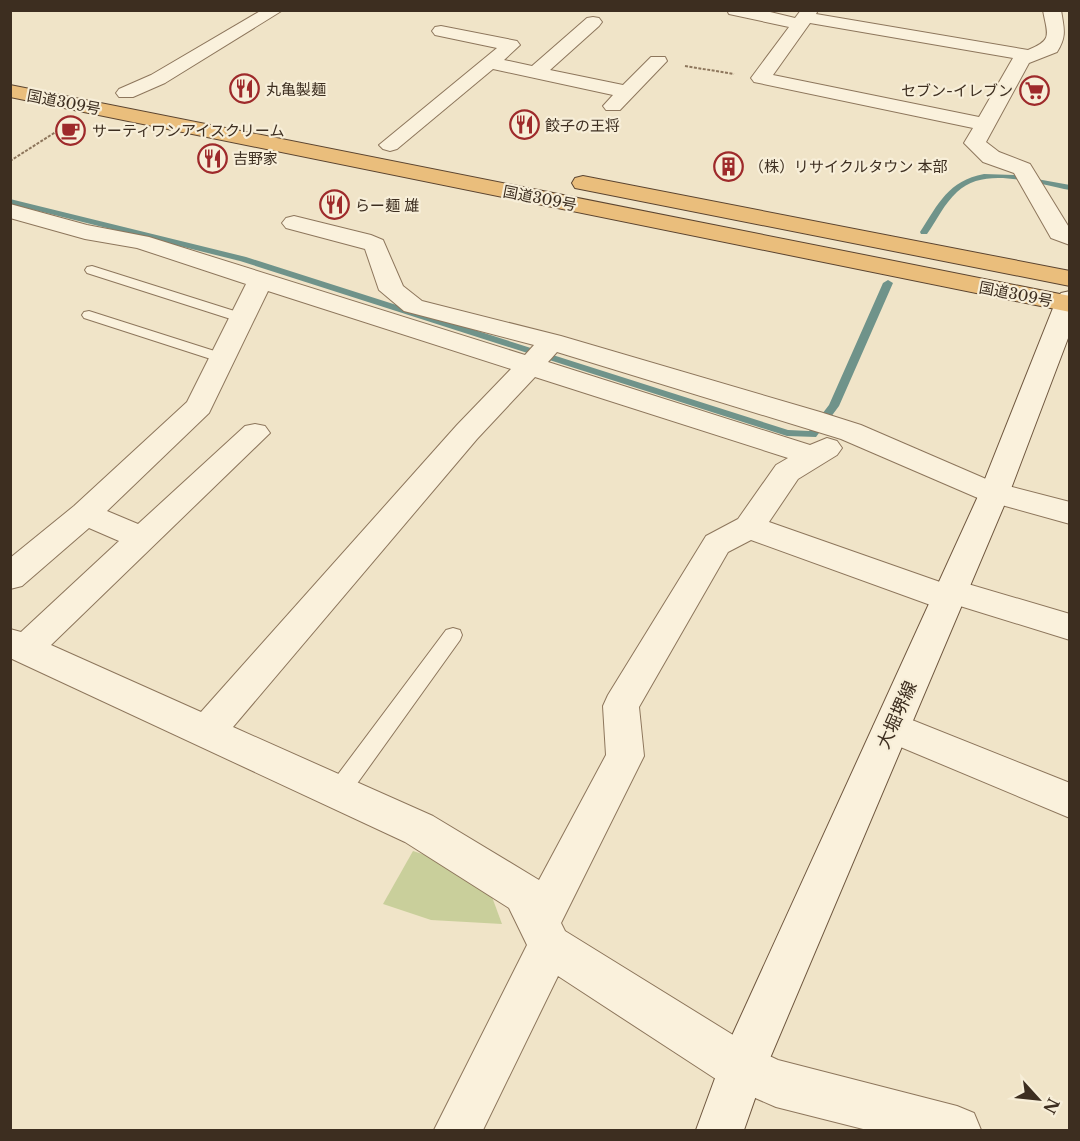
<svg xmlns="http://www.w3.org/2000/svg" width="1080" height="1141" viewBox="0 0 1080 1141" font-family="'Libre Baskerville','Noto Sans JP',serif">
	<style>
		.green { fill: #c9cf9b }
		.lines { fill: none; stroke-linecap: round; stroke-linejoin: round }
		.stream { fill: #6f938a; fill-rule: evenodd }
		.service-casing { stroke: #8d765c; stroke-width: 2 }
		.minor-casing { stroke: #8d765c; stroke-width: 2 }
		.secondary-casing { stroke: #6f573f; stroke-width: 2 }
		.trunk-casing { stroke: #5b4430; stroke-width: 2 }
		.path { stroke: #8d765c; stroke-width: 2; stroke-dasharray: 3 1.5; stroke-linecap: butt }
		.service { fill: #faf1dc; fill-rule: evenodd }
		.minor { fill: #faf1dc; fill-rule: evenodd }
		.secondary { fill: #faf1dc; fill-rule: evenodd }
		.trunk { fill: #eabe7c; fill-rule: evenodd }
		.labels { text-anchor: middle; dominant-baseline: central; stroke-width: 4.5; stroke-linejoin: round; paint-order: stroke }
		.far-poi-label { font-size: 15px; fill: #3d2e20; stroke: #f7eed8; text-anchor: start }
		.far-street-label { font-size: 15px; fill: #3d2e20; stroke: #f7eed8 }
		.street-label { font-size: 18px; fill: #3d2e20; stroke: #f7eed8 }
	</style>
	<rect width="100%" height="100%" fill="#f0e4c8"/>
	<path class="green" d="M413,851L456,865L488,886L502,924L431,920L383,904Z"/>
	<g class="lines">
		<path class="stream" d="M984,174L1014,175L1070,185V190C1036,184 985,165 957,192C944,204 937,220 927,234H921L920,232C939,203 948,181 984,174Z
			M10,199L246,257L788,430L809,431L829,405L883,283L888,280L893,283L839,406L816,437L787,436L240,261L10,204Z"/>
		<defs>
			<path id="service" d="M92,266L247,315L249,318L242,322L237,321L87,273L85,270L87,267Z
				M89,311L227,355L229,358L222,362L217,361L84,318L82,315L84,312Z
				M453,628L460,630L462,635L460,640L346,799L338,801L330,799L327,792L330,785L446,630Z"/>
			<path id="minor" d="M262,10H283L165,83L133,97H119L116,93L119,89L151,75Z
				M727,10H762L795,18L801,10H818L816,14L1028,50C1054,40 1047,34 1043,10H1061C1064,29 1067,36 1057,52L1029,63L986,142L999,152L1030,164L1070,229V245L1051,238L1014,173L983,162L964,143L973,128L754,82L751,78L789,27L729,14ZM810,23L1013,58L979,117L773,75Z
				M593,17L599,18L602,22L599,26L550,70L623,85L651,57H665L667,61L620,110H606L603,106L613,95L493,69L397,149L390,151L383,149L379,145L497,48L435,35L432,31L435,27L441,26L517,41L520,45L504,60L532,66L587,18Z
				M10,204L87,225L149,237L525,355L534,345L404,311L379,290L365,249L286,228L282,223L286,218L294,216L371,235L383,240L403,286L422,301L561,336L820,412L861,425L993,482L1070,502V524L998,504L994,505L841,439L557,352L548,362L810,445L827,438L837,441L842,448L837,455L798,479L769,522L940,582L951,579L1070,614V640L960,606L948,611L936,607L751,540L728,552L639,707L644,756L561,923L565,931L759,1051L778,1060L957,1106L974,1113L981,1130H867L776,1107L725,1085L558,976L483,1130H434L527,945L509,908L405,842L10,658V629L21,632L119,541L89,528L22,586L10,589V558L74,506L187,402L246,284L137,248L85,239L10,218ZM268,291L511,369L457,425L201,712L51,645L270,433L265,426L255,424L245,426L138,524L107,511L209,413ZM535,377L788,458L776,465L738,519L706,536L608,695L603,706L606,755L539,880L433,816L233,727L477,439Z
				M892,712L1070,783V818L879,738L873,727L879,716Z"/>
			<path id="secondary" d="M1070,291V333L1009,494L765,1070L744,1130H696L725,1051L979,494L1057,298L1061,293Z"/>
			<path id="trunk" d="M10,85L1070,296V312L10,97Z
				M583,176L1070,271V286L575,188L572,183L575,178Z"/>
		</defs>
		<use href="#service" class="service-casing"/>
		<use href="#minor" class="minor-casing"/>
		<use href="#secondary" class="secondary-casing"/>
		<use href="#trunk" class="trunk-casing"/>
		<path class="path" d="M685,66L734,74
			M10,161L62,128"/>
		<use href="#service" class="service"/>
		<use href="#minor" class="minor"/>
		<use href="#secondary" class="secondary"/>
		<use href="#trunk" class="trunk"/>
	</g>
	<defs>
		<symbol id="restaurant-ring" viewBox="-11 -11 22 22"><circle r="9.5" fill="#f7eed8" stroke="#9e2a2b" stroke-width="1.5"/><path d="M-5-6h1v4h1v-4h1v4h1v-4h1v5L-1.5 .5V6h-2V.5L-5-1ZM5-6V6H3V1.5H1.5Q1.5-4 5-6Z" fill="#9e2a2b"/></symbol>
		<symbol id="supermarket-ring" viewBox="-11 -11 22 22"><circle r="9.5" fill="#f7eed8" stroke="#9e2a2b" stroke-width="1.5"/><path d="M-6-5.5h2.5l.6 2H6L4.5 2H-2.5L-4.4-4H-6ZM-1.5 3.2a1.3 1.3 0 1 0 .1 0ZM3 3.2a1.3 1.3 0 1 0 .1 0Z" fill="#9e2a2b"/></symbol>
		<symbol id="cafe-ring" viewBox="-11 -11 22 22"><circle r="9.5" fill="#f7eed8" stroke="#9e2a2b" stroke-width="1.5"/><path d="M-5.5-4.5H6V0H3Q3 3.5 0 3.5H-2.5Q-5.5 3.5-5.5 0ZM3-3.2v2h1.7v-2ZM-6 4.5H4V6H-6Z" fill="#9e2a2b"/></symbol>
		<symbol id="building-ring" viewBox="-11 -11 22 22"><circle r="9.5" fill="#f7eed8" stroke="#9e2a2b" stroke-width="1.5"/><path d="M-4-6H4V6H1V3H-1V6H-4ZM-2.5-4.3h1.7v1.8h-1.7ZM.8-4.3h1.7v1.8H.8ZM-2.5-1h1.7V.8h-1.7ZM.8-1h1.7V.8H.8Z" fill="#9e2a2b"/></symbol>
	</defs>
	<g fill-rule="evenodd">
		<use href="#restaurant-ring" x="228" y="72" width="33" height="33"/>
		<use href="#supermarket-ring" x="1018" y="74" width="33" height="33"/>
		<use href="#restaurant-ring" x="508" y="108" width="33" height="33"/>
		<use href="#cafe-ring" x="54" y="114" width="33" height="33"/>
		<use href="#restaurant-ring" x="196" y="142" width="33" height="33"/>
		<use href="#building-ring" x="712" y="150" width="33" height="33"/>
		<use href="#restaurant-ring" x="318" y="188" width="33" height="33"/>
	</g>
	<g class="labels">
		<g class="far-poi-label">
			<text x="266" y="89">丸亀製麺</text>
			<text x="1013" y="90" text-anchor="end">セブン-イレブン</text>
			<text x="545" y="125">餃子の王将</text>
			<text x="92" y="130">サーティワンアイスクリーム</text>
			<text x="233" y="158">吉野家</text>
			<text x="749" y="166">（株）リサイクルタウン 本部</text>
			<text x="355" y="205">らー麺 雄</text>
		</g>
		<g class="far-street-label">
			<text transform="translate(64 102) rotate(11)">国道309号</text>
			<text transform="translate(540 198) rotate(11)">国道309号</text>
			<text transform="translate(1016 294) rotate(11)">国道309号</text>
		</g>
		<g class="street-label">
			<text transform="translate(897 715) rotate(-66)">大堀堺線</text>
		</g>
	</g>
	<rect width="1080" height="1141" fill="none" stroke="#3d2e20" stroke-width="24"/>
	<g transform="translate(1038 1099) rotate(117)" stroke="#f7eed8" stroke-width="4.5" paint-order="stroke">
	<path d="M0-4.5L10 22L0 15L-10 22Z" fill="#3d2e20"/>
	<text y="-9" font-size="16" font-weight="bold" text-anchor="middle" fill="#3d2e20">N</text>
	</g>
</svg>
